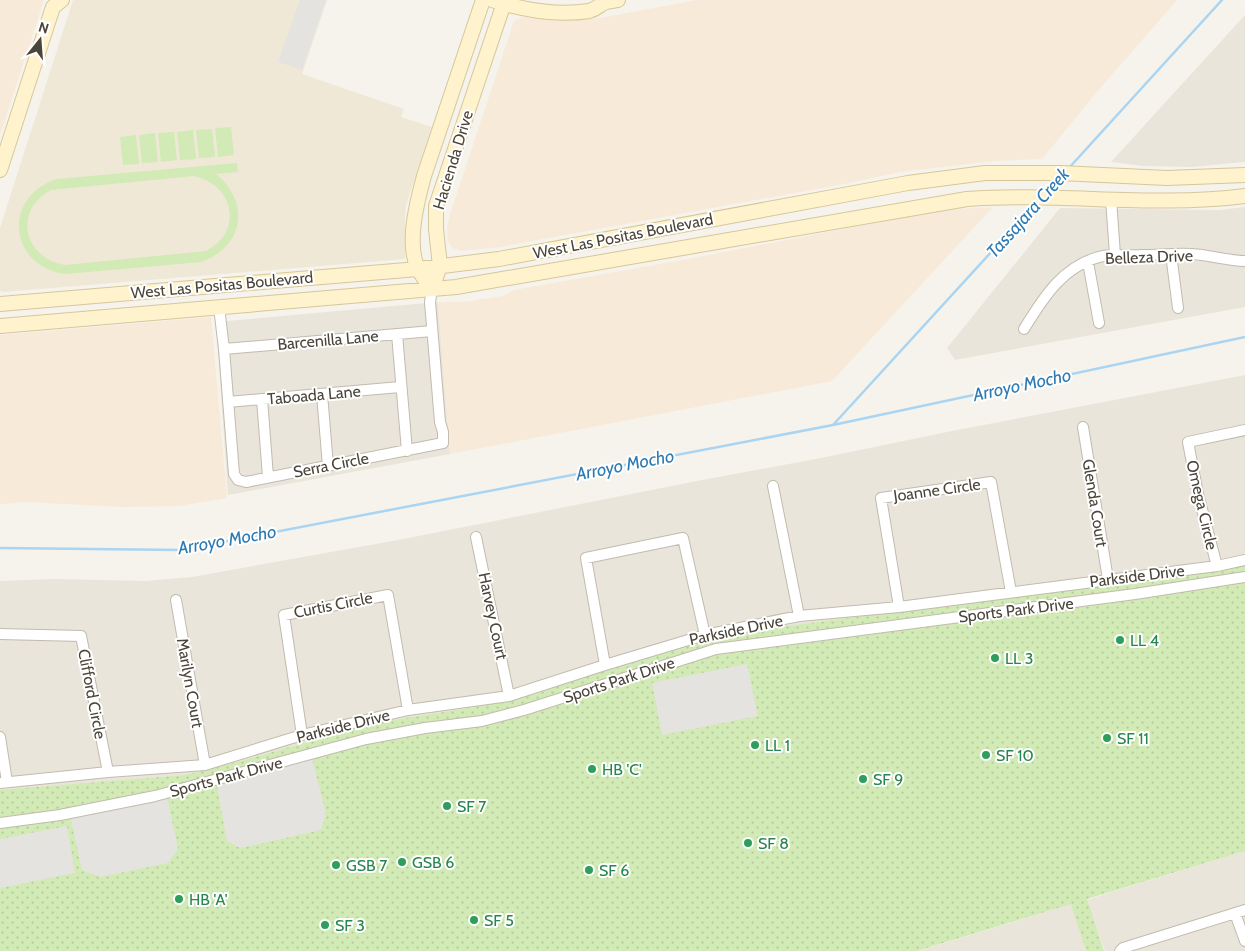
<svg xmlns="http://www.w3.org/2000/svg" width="1245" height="951" viewBox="0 0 1245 951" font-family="Cabin,sans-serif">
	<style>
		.residential { fill: #eae5da }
		.commercial { fill: #f7ead8 }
		.education { fill: #efe8d6 }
		.grass { fill: #d2eab5; fill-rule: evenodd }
		.park { fill: url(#park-dots) }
		.parking { fill: #e5e3e0 }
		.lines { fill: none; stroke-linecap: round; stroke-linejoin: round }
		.stream { stroke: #a9d4f2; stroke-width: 2.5 }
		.street-casing { stroke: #c2bbae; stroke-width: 12 }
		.secondary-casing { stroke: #d6c79b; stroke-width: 16 }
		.street { stroke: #fff; stroke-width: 10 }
		.secondary { stroke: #fff3cd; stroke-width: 14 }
		.leisure-dot { fill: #2e9e5b; stroke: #fff; stroke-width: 2 }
		.labels { text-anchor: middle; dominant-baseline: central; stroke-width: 4; stroke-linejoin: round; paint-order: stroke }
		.street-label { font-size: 16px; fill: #4b4439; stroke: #fff }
		.leisure-label { font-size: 16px; fill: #27864d; stroke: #fff; text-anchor: start }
		.water-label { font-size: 18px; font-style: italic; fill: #2e7ab2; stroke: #fff }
	</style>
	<defs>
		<pattern id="park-dots" width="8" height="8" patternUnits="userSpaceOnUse" patternTransform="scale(1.25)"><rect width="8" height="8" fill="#d2eab5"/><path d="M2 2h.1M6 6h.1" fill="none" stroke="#b6ca9c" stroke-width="1.8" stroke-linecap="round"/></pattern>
	</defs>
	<rect width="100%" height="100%" fill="#f6f3ec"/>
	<path class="residential" d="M1245,15V162L1192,167L1143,166L1111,162Z
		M1245,207V307L955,360L947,348L1060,208L1219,210Z
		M438,302L450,454L228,495L216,322Z
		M1245,375V565L741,632L708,638L580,678L536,694L475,707L373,723L244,760L184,775L0,791V581L54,579L146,581L192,577L398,540L697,481L821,458L952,431Z
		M1245,851V951H1105L1086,900Z
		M1072,903L1086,951H918L1014,922Z"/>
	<path class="commercial" d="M0,0H44L0,135Z
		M697,0H1177L1096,93L1042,159L994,161L900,172L849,183L500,247L461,251L452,248L448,241L447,228L450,214L514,21L523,17L572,21L600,18Z
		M993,207L832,381L450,454L438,302H464L503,296L514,290L677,261L916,215L956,209Z
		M211,317L227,498L179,506L123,507L27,502L0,504V335Z"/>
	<path class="education" d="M73,0H327L302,74L404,109L401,117L432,127L406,205L405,220V259L3,292L0,291V228Z"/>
	<path class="grass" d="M231,127L234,155L218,157L215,128Z
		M212,129L215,157L199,158L196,130Z
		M193,130L196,159L180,160L177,132Z
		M174,132L177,160L161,162L158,133Z
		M155,133L158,162L142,163L139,135Z
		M136,135L139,164L123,165L120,137Z
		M237,163L238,172L216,174C251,203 244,246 201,262L66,274C8,267 2,196 57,179ZM193,176C233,183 245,231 206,251L65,265C23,258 13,210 51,190Z"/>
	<path class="park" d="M1245,565V851L1087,899L1104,951H1086L1071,904L917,951H0V790L184,775L244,760L373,723L475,707L536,694L580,678L708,638L741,632Z"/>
	<path class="parking" d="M300,0H326L302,70L278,62Z
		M747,664L758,716L662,735L652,683Z
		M312,758L326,814L321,830L240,848L227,841L217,786Z
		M167,797L178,849L168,863L100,877L82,870L70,816Z
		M67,826L75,873L0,888V839Z"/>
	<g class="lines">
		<path class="stream" d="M1068,169L1222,0
			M1046,193L1059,178
			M833,425L1037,202
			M0,548L181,550L833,425L1245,337"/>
		<defs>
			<path id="street" d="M1111,199L1115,255
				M1171,254L1178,308
				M1088,262L1099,323
				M219,307L224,349L234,474L238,480L246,482L443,443V432L440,422L430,302L432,289
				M1024,329C1043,298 1064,264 1103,256C1116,254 1129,256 1142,255C1158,255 1175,253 1192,254C1210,255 1227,261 1245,261
				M397,334L407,451
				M224,349L432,331
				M322,394L328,466
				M262,399L268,477
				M228,402L400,387
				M1083,427L1108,579
				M773,486L799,616
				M476,537L509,696
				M1217,566L1198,494L1188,442L1245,430
				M176,600L205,765
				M899,607L881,498L991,482L1011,592
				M0,634L81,636L108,772
				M605,665L586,558L683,538L705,635
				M302,735L284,615L388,595L408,710
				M0,737L7,782
				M0,783L108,772L205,765L302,735L408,710L509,696L605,665L705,635L799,616L899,607L1217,566L1245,560
				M0,823L60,815L155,796L366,739L425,728L482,721L524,710L716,649L1135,594L1245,577
				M1235,913L1245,941
				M1120,951L1123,948L1245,910"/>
			<path id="secondary" d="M492,0C523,10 556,16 589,11C597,9 599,5 606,2C609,1 614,1 618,0
				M0,170L53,7L62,0
				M432,289C427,283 422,276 418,269C406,243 417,202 424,176L483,0
				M432,289L440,266L436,229V206L505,0
				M0,304L418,269L499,259L908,183L985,173H1060L1167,178L1245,175
				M0,326L456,287L967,199C1059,192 1153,208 1245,196"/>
		</defs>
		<use href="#street" class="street-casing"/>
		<use href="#secondary" class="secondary-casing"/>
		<use href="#street" class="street"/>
		<use href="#secondary" class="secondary"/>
	</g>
	<g class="leisure-dot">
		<circle cx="1120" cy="640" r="5"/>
		<circle cx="995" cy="658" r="5"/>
		<circle cx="1107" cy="738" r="5"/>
		<circle cx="755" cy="745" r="5"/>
		<circle cx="986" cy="755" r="5"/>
		<circle cx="592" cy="769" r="5"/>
		<circle cx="863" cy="779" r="5"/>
		<circle cx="447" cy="806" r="5"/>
		<circle cx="748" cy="843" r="5"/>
		<circle cx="402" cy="862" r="5"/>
		<circle cx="336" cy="865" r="5"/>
		<circle cx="589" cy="870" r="5"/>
		<circle cx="179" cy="899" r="5"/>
		<circle cx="474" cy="920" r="5"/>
		<circle cx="325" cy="925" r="5"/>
	</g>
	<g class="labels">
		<g class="street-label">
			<text transform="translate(453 160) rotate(-73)">Hacienda Drive</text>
			<text transform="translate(623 236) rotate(-11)">West Las Positas Boulevard</text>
			<text transform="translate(1149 257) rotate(-2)">Belleza Drive</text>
			<text transform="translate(222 285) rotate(-5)">West Las Positas Boulevard</text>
			<text transform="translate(328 340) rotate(-5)">Barcenilla Lane</text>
			<text transform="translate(314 395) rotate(-5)">Taboada Lane</text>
			<text transform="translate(331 465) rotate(-11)">Serra Circle</text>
			<text transform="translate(937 490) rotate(-8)">Joanne Circle</text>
			<text transform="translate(1095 503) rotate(81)">Glenda Court</text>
			<text transform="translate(1202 505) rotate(77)">Omega Circle</text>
			<text transform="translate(1137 576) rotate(-7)">Parkside Drive</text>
			<text transform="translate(333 605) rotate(-11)">Curtis Circle</text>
			<text transform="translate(1016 610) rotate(-7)">Sports Park Drive</text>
			<text transform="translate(493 616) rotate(78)">Harvey Court</text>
			<text transform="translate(736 630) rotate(-12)">Parkside Drive</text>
			<text transform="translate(619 680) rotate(-18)">Sports Park Drive</text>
			<text transform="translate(190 683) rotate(80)">Marilyn Court</text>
			<text transform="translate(92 694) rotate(79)">Clifford Circle</text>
			<text transform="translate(343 726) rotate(-14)">Parkside Drive</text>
			<text transform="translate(226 777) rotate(-15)">Sports Park Drive</text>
		</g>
		<g class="leisure-label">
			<text x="1130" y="640">LL 4</text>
			<text x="1005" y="658">LL 3</text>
			<text x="1117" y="738">SF 11</text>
			<text x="765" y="745">LL 1</text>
			<text x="996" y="755">SF 10</text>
			<text x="602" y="769">HB 'C'</text>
			<text x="873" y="779">SF 9</text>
			<text x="457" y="806">SF 7</text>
			<text x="758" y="843">SF 8</text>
			<text x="412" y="862">GSB 6</text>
			<text x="346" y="865">GSB 7</text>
			<text x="599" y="870">SF 6</text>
			<text x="189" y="899">HB 'A'</text>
			<text x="484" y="920">SF 5</text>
			<text x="335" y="925">SF 3</text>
		</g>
		<g class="water-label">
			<text transform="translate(1028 213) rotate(-48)">Tassajara Creek</text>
			<text transform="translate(1022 385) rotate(-12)">Arroyo Mocho</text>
			<text transform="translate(625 465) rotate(-11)">Arroyo Mocho</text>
			<text transform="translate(227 540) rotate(-10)">Arroyo Mocho</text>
		</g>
	</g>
	<g transform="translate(40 40) rotate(17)" stroke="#ffffff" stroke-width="4" paint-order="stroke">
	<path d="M0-4L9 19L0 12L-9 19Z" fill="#4b4439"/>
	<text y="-8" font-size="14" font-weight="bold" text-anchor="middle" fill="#4b4439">N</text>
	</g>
</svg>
